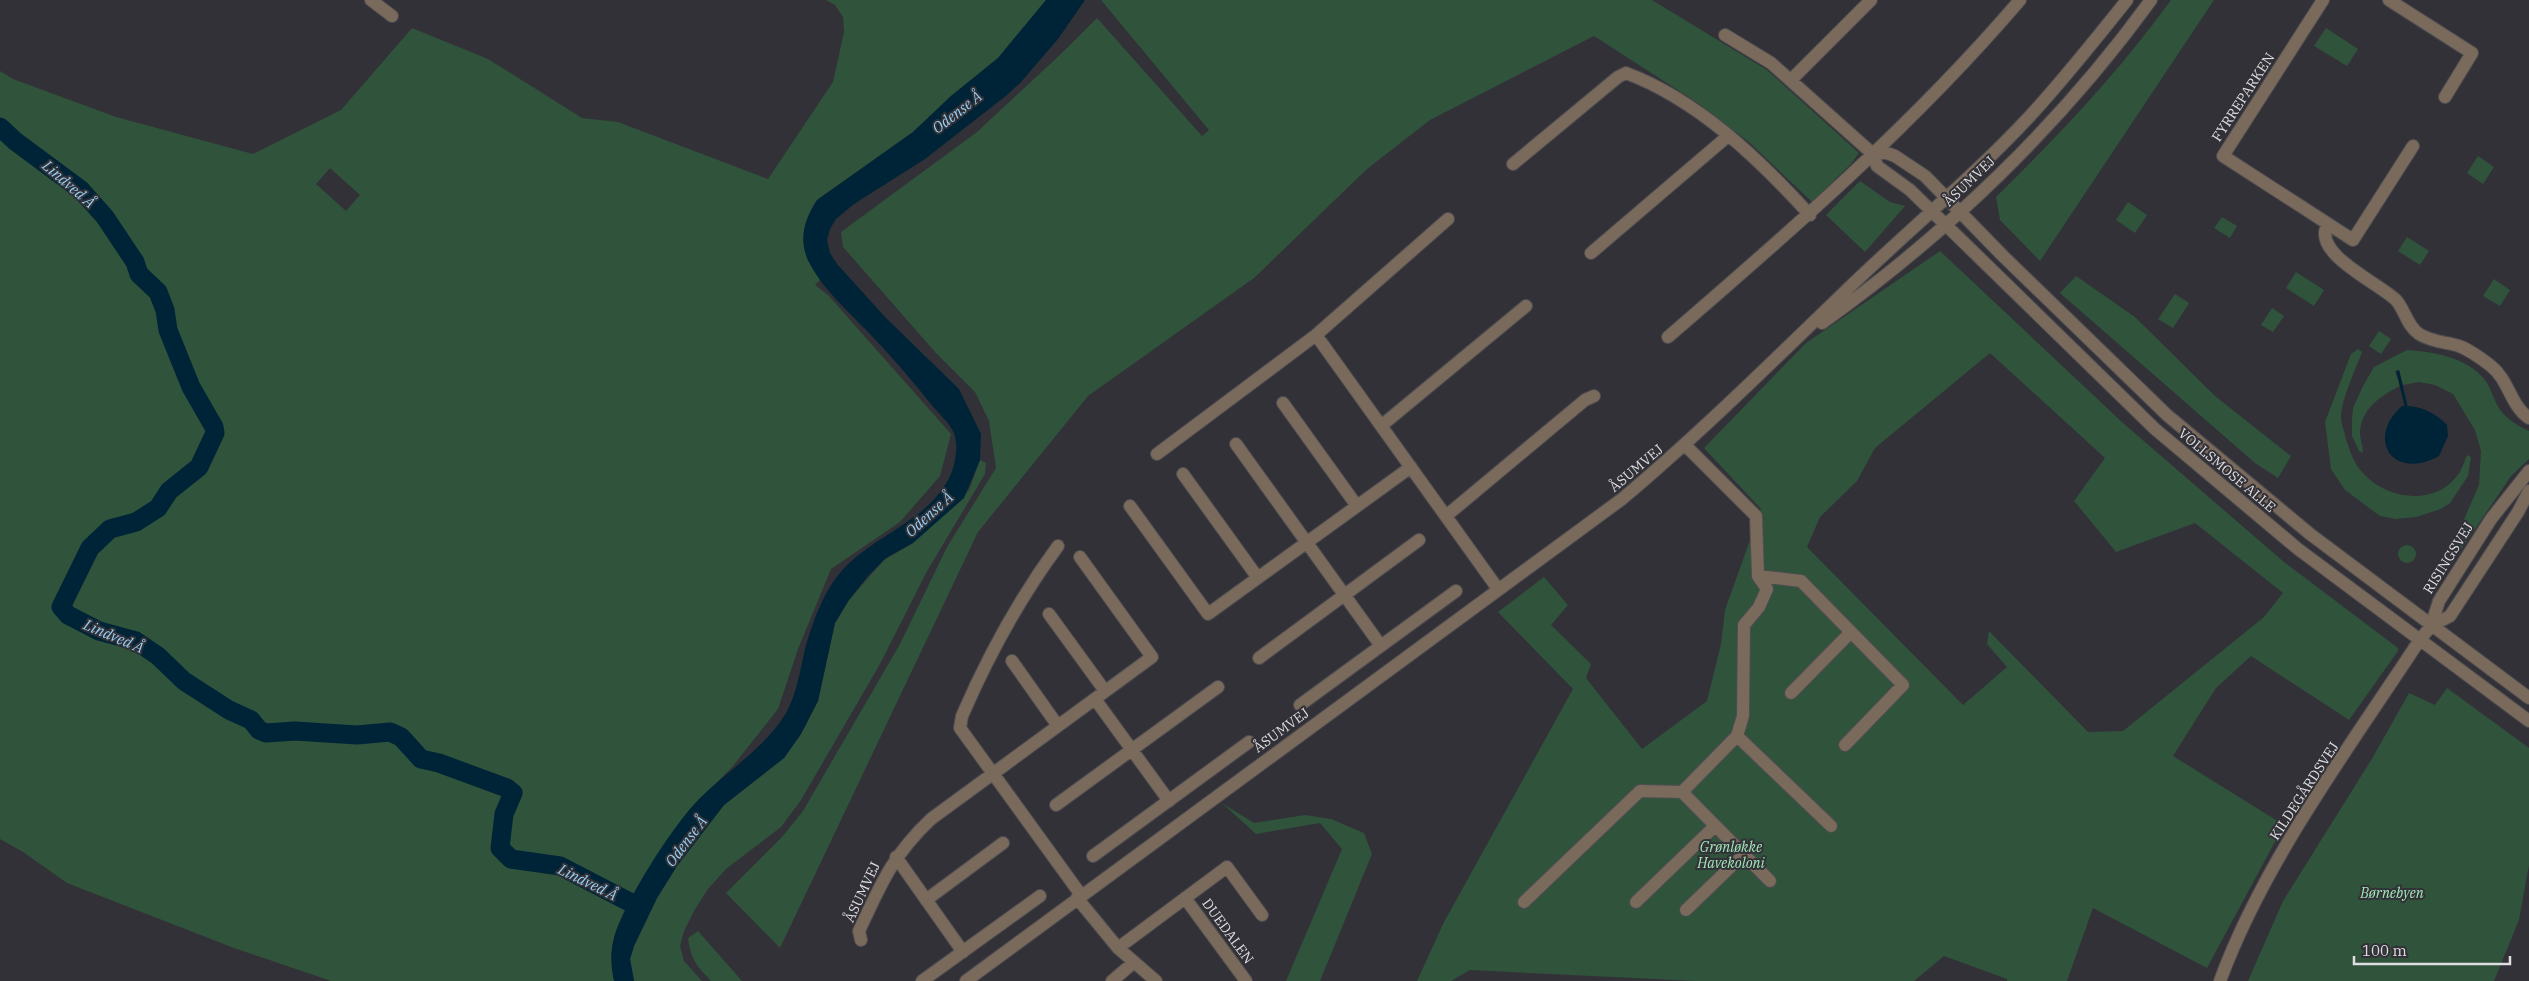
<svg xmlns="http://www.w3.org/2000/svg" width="2529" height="981" font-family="'IBM Plex Serif',serif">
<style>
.green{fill:#30533c;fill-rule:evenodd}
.water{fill:#002437}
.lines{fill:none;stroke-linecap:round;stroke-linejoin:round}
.stream{stroke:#002437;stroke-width:3}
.river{stroke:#002437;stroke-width:19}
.minor-casing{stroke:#4e4d52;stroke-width:14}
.minor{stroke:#7a6a5b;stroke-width:12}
.labels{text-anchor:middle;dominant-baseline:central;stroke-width:4;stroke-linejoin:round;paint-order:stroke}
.street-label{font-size:14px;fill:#dedee2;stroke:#323137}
.park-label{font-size:14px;font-style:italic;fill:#a1e9b8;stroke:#323137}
.water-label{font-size:15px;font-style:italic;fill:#96d1f6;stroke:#323137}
</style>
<rect width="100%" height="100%" fill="#323137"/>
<!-- green -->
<path class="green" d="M826,0h220l-48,58 -47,38 -38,36 -96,68 -10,59 14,20 -6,6 13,10 123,139 -11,42 -40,46 -69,47 -33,80 -20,60 -46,58 -46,47 -40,60 -17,29 -15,34 -3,18 3,26h-283l-97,-33 -167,-65 -44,-31 -23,-13v-768l13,8 103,38 137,37 88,-44 71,-82 76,31 94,59 36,4 150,57 65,-97 11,-50 -1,-15 -8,-12zM330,168l30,27 -14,16 -30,-27z
M1101,0h551l115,70 92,83 -8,11 -39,38 -62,-59 -52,-40 -104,-67 -164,84 -63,49 -113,109 -166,118 -110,136 -198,416 -54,-55 56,-56 21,-26 97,-167 47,-97 49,-79 -7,-47 -14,-29 -39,-39 -93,-106 -2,-15 136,-100 87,-81 33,-33 105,118 7,-6z
M2171,0h43l-174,261 -40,-41 -4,-23c63,-62 123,-125 175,-197z
M2326,28l32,21 -11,17 -33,-20z
M2478,156l16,11 -11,17 -16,-11z
M1860,181l30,21 15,4 -40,46 -39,-37z
M2128,202l19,13 -12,18 -19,-13z
M2222,217l15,9 -7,12 -16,-10z
M2407,237l22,14 -9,14 -22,-14z
M1940,251l183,172 161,139 114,86v3l-49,69 -98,-64 -35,32 -43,68 111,69 -77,143 -114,-60 -26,73h-60v-2l-63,-23 -30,25h-218l-226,-11 -19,11h-34l27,-59 129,-233 -75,-77 46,-35 24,28 -17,20 40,39 -5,14 56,71 65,-48 14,-57 4,-34 36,-101 -57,-61 102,-105zM1990,353l115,105 -31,43 42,51 79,-29 88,70 -19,24 -141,114 -35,1 -99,-101 -2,13 20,23 -44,38 -156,-158 13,-30 37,-36 18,-33z
M2296,272l28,18 -10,16 -28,-18z
M2076,276l59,41 80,79 76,60 -13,22 -23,-15 -195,-170z
M2494,279l16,11 -10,16 -17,-10z
M2175,294l14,9 -16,25 -15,-9z
M2272,308l12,8 -11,16 -12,-7z
M2379,331l12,8 -10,15 -12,-8z
M2358,349l4,3c-6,16 -21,49 -21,65 0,7 4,16 5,22 4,12 8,25 17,34 24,27 71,33 94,3 5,-6 7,-14 10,-21l4,2 -3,19 -18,27 -9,6 -25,8 -20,2 -16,-3 -35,-26 -14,-21 -6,-47 26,-68z
M2407,350c27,2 60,7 78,30 6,8 8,19 14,28 7,11 18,17 30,23v28l-18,17 -61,90 -3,-1 -1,-5 33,-75 2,-34 -6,-21 -22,-36 -18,-9 -16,-3 -16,3 -4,-15 -4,1 5,15c-20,10 -39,23 -40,47 0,7 3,13 3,20l-4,-2 -7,-15v-16l1,-12 10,-22 11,-19z
M980,460l6,3 -1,11 -59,99 -46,91 -79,136 -20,27 -55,42 -18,20 -14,22 -10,20 -4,15 4,15 18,20h-68l-4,-22 4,-13 23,-48 20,-32 47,-61 60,-47 17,-24 17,-33 17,-78 14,-23 35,-40 29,-17 56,-53z
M2398 554a9 9 0 1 1 18 0a9 9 0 1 1-18 0Z
M2447,688l82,60v117l-10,55 -25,61h-246l35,-80 90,-144 36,-64 26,12z
M1222,803l32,20 51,-8 26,4 33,14 8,21 -52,127h-34l56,-132 -22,-26 -64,11z
M698,931l44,50h-31c-15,-16 -20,-21 -23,-43z"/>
<!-- water -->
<path class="water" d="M1046,0h39l-27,39 -37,43 -14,13 -82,64 -71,45 -18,15 -6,10 -3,11 3,13 7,11 49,54 73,71 22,45 -1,26 -16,38 -51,45 -27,15 -18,18 -19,24 -14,23 -17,78 -17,33 -17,24 -60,47 -47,61 -20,32 -23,48 -4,13 4,22h-20c-3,-14 -4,-29 0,-43 10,-36 59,-113 86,-140 28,-28 65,-50 86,-85 11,-20 14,-42 19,-64 7,-25 17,-54 34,-75 30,-37 85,-50 109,-94 7,-12 11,-33 6,-47 -5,-11 -16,-20 -24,-30 -19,-24 -39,-47 -60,-69 -21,-22 -49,-46 -62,-74 -10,-21 -3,-42 9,-60l96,-68 38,-36 47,-38z
M2402,406c17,-1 33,6 45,19l1,11 -9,20c-48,26 -73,-19 -37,-50z"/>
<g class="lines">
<!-- stream -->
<path class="stream" d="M2398,372l8,34"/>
<!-- river -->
<path class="river" d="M0,127l15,14 66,49 24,27 30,45 4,12 19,18 7,18 3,20 23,57 23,40 1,6 -16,34 -30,24 -11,17 -22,14 -26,7 -20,19 -29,59 7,8 31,16 37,10 22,15 26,25 45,29 22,10 8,10 7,3 29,-2 62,4 33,-3 11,5 20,22 18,4 68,25 6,5 -9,21 -4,34 11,11 49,7 81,42"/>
<!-- minor casing -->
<g class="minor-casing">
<path id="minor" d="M371,0l21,16
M2323,0l-100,156 130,84 60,-94
M2389,0l83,53 -27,44
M1725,35l46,28 103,92 3,11 33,24 245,239 143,120 231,172
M1791,80l80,-80
M1874,155l10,-3 11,4 30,20 78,80 164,159 143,119 219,164
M1513,164l105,-87 8,-4c72,27 133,86 184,142
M2328,224c-18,29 51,59 68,76 9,10 11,26 23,34 13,8 26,8 40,12 11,4 23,13 32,20 18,14 19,39 38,52
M1591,253l137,-117
M1822,323c125,-89 239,-199 329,-323
M1316,335l182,254
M1668,337c123,-106 246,-213 352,-337
M1283,403l74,103
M1381,426l145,-120
M1236,444l145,202
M1685,445l71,71 2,60 9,13 -8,18 -15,18 -1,91 -6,20 -55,56 88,89
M1157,454l159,-119 132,-116
M1183,474l75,104
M1130,506l78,108 203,-147
M1446,516l139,-116 9,-4
M1058,546c-39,53 -70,110 -96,170l-2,12 121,167
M1758,576l43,5 102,104 -58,60
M1049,614l56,77
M2431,626l8,-25 52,-82 38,-48
M1259,658l160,-118
M1012,661l46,65
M1791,693l59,-60
M1095,699l74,102
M1300,705l156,-114
M1737,736l94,90
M1056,805l162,-118
M1093,856l156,-114
M896,857l67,95
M1077,898l41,50 38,33
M1185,898l61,83
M926,900l77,-57
M1524,902l116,-111 42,1
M1636,902l79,-76
M1686,910l57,-55
M861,940l-2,-9c22,-47 33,-75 72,-112l221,-162 -72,-100
M1118,948l109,-81 35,48
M922,981l118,-85
M966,981l656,-482c82,-69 158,-145 235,-219 58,-55 119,-106 173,-164 34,-37 66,-77 97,-116
M1112,981l21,-18
M2220,981c44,-120 129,-233 199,-340l12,-15 19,-10 68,-104 11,-21"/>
</g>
<!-- minor -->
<use href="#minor" class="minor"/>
</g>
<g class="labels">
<!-- street labels -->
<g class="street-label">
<text transform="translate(2243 97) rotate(-57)">FYRREPARKEN</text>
<text transform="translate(1969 181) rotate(-44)">ÅSUMVEJ</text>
<text transform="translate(1636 468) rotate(-40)">ÅSUMVEJ</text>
<text transform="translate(2227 470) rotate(40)">VOLLSMOSE ALLE</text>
<text transform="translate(2448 558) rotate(-58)">RISINGSVEJ</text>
<text transform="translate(1281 730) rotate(-36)">ÅSUMVEJ</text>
<text transform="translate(2304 791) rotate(-57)">KILDEGÅRDSVEJ</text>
<text transform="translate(862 892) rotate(-65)">ÅSUMVEJ</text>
<text transform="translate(1228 931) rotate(54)">DUEDALEN</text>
</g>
<!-- park labels -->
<g class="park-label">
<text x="1731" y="847">Grønløkke<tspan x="1731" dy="16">Havekoloni</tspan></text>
<text x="2392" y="893">Børnebyen</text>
</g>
<!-- water labels -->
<g class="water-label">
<text transform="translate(957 112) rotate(-38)">Odense Å</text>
<text transform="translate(69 184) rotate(41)">Lindved Å</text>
<text transform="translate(929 514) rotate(-42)">Odense Å</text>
<text transform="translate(114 636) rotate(23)">Lindved Å</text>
<text transform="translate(686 841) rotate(-53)">Odense Å</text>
<text transform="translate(588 882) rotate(26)">Lindved Å</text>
</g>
</g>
<!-- scale -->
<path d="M2354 956v8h156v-8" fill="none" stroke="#dedee2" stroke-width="2.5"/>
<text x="2362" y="956" font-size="15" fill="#dedee2" stroke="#323137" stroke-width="4" paint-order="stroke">100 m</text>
</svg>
